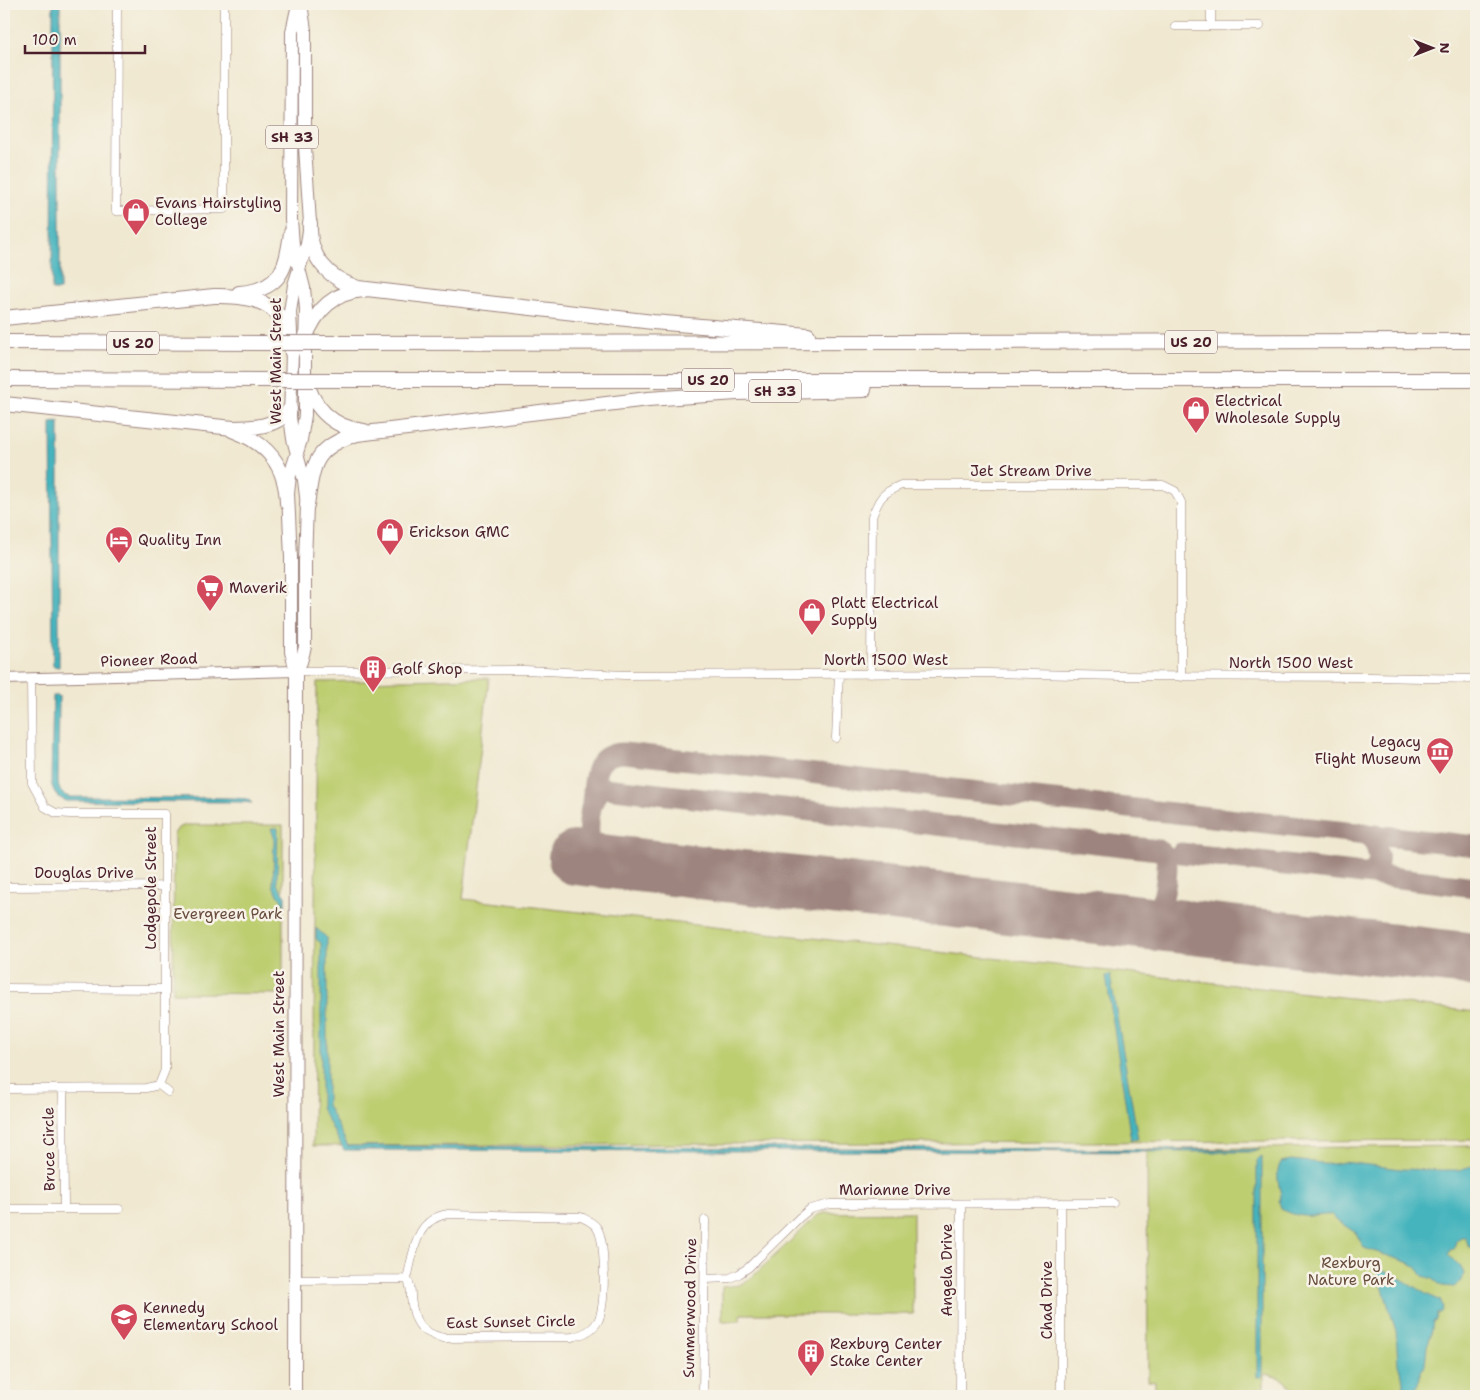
<svg xmlns="http://www.w3.org/2000/svg" width="1480" height="1400" font-family="'Shantell Sans',sans-serif">
<style>
.green{fill:#bdce71;stroke:#84764e}
.water{fill:#44b4bd;stroke:#476a74}
.lines{fill:none;stroke-linecap:round;stroke-linejoin:round}
.taxiway{stroke:#9d847e;stroke-width:21}
.runway{stroke:#9d847e;stroke-width:54}
.minor-casing{stroke:#9d847e;stroke-width:9}
.tertiary-casing{stroke:#9d847e;stroke-width:12}
.primary-casing{stroke:#9d847e;stroke-width:14}
.motorway-casing{stroke:#9d847e;stroke-width:16}
.minor{stroke:#fff;stroke-width:8}
.tertiary{stroke:#fff;stroke-width:10}
.primary{stroke:#fff;stroke-width:12}
.motorway{stroke:#fff;stroke-width:14}
.motorway-bridge-casing{stroke:#9d847e;stroke-width:16;stroke-linecap:butt}
.motorway-bridge{stroke:#fff;stroke-width:14}
.labels{text-anchor:middle;dominant-baseline:central;stroke-width:5;stroke-linejoin:round;paint-order:stroke}
.shield{fill:#f7f3e8;stroke:#7e5f64;stroke-width:1}
.shield-label{font-size:14px;font-weight:bold;fill:#4a1f2b}
.poi-label{font-size:15px;fill:#4a1f2b;stroke:#f7f3e8;text-anchor:start}
.street-label{font-size:15px;fill:#4a1f2b;stroke:#f7f3e8}
.park-label{font-size:15px;fill:#674b3c;stroke:#f7f3e8}
</style>
<rect width="100%" height="100%" fill="#f7f3e8"/>
<filter id="ink" filterUnits="userSpaceOnUse"><feTurbulence type="fractalNoise" baseFrequency=".02" numOctaves="2"/><feDisplacementMap in="SourceGraphic" scale="10" xChannelSelector="R" yChannelSelector="G"/><feConvolveMatrix kernelMatrix="1 2 1 2 8 2 1 2 1" color-interpolation-filters="sRGB"/></filter>
<filter id="wash" filterUnits="userSpaceOnUse"><feTurbulence type="fractalNoise" baseFrequency=".0096" numOctaves="4" result="noise"/><feDisplacementMap in="SourceGraphic" scale="20" xChannelSelector="R" yChannelSelector="G"/><feGaussianBlur stdDeviation="1.12" result="paint"/><feColorMatrix in="noise" values="0 0 0 0 0 0 0 0 0 0 0 0 0 0 0 0 0 1.4 0 .05"/><feComposite in="paint" operator="in"/></filter>
<g filter="url(#wash)">
<rect width="100%" height="100%" fill="#f0e8d0"/>
<!-- green -->
<path class="green" d="M489,678l-26,221 1013,113v128l-1163,6 4,-464z
M186,825h97v169l-110,-1 1,-159 4,-6z
M1476,1146v250h-178c-8,-14 -18,-20 -34,-22v22h-109v-14l-7,-1 -1,-232z
M913,1212v102h-172l-1,6 -2,1h-16v-34l17,-2 12,-7 67,-63 7,-2z"/>
<!-- water -->
<path class="water" d="M53,4h7v286h-8z
M59,422v245l-6,-1 -2,-243z
M53,696h6l-1,86c1,9 3,12 11,15l165,1 13,1 5,4 -9,-1 -177,-1c-10,-4 -13,-10 -15,-20z
M271,828h7l-1,56 8,11v11l-12,-20 1,-49z
M316,928l11,10v167l21,41 912,4 -7,2 -909,-2 -23,-42v-165l-5,-4z
M1110,975l28,164 -7,1 -25,-164z
M1262,1156v221h-5v-218z
M1291,1160l42,4 11,-2 58,7 35,1h21l18,-5v82h-7l-4,-10h-4l-5,4 -2,8 -4,1 -2,5 12,11 4,7 -2,8 -8,6 -12,-1 -9,-7 -10,-3 -6,-8 -7,-5 -46,-15 -8,-15 -20,-13 -4,-5c-7,-1 -12,1 -20,1 -11,1 -21,-2 -31,-7l-2,-8 2,-3c-1,-13 -7,-23 0,-36z
M1379,1270c23,5 40,23 62,31l2,6 -2,5 -4,2 -1,6 -3,1 -2,14 -4,11 -2,19 -5,6v8l-7,17h-10l1,-15 -6,-16 -2,-34 -15,-49 -3,-4z"/>
<g class="lines">
<!-- taxiway -->
<path class="taxiway" d="M592,802c3,-24 1,-49 32,-49l852,93
M1367,834c11,10 19,34 0,40
M1181,853l295,34
M607,862c-7,-5 -13,-10 -16,-18 -5,-12 -2,-53 14,-56l553,62c4,2 7,4 8,9 3,8 -2,42 -7,50 -6,8 -14,11 -24,13
M1163,898c1,16 10,25 25,30"/>
<!-- runway -->
<path class="runway" d="M575,858l901,102"/>
</g>
</g>
<g filter="url(#ink)">
<g class="lines">
<!-- minor casing -->
<g class="minor-casing">
<path id="minor" d="M117,4l-1,207 108,-2v-205
M1211,4v22h49
M1175,26h36
M296,671l229,-1 99,5 362,-2 134,3 250,1 106,2
M871,674l1,-157c7,-19 10,-24 29,-32h262l12,6 6,11v175
M31,678l1,105 13,24 11,6 14,1h95v256l-6,15
M836,738l3,-64
M4,887l160,-1
M4,988l161,1
M159,1085l9,7
M4,1089l142,-1 13,-3
M63,1089l1,119
M4,1209h115
M448,1214l133,3c6,3 12,5 16,11 9,14 9,78 1,93 -5,9 -16,14 -26,16l-129,1c-24,-6 -29,-16 -32,-40 0,-7 0,-13 -4,-19 7,-28 8,-60 41,-65z
M705,1279l25,-1 9,-4 10,-7 50,-49 11,-9 20,-5 283,-1
M295,1280l112,-1
M703,1396l2,-176
M960,1396l1,-192
M1061,1396v-193"/>
</g>
<!-- tertiary casing -->
<g class="tertiary-casing">
<path id="tertiary" d="M4,679l292,-8"/>
</g>
<!-- primary casing -->
<g class="primary-casing">
<path id="primary" d="M296,671l5,-9 4,-15v-85l2,-57 -3,-25 -11,-41 -3,-22 2,-64 -2,-41 4,-27 13,-41 3,-21 -5,-76v-117l-4,-26
M295,1396l1,-725 -5,-19v-95l-3,-63 2,-19 11,-35 4,-25v-66l1,-40 -2,-21 -11,-43 -2,-26 1,-187 6,-28"/>
</g>
<!-- motorway casing -->
<g class="motorway-casing">
<path id="motorway" d="M310,223c-2,33 17,55 48,65l295,34 155,13
M239,293c42,-3 47,-24 52,-60
M4,318l210,-22c43,-1 74,8 78,57
M305,339c10,-28 28,-47 59,-49
M4,342l259,1
M334,343l1142,-2
M305,375c6,31 27,53 59,56
M4,379l258,1
M333,380h1143
M4,404l229,24c19,0 45,-1 57,-19
M232,430c35,13 54,35 55,73
M307,505c6,-41 7,-58 50,-71l291,-35 89,-6 127,-3"/>
</g>
<!-- minor -->
<use href="#minor" class="minor"/>
<!-- tertiary -->
<use href="#tertiary" class="tertiary"/>
<!-- primary -->
<use href="#primary" class="primary"/>
<!-- motorway -->
<use href="#motorway" class="motorway"/>
<!-- motorway-bridge casing -->
<g class="motorway-bridge-casing">
<path id="motorway-bridge" d="M263,343h71
M262,380h71"/>
</g>
<!-- motorway-bridge -->
<use href="#motorway-bridge" class="motorway-bridge"/>
</g>
</g>
<!-- icons -->
<defs>
<g id="shop-pin" transform="scale(1.4375)"><path d="M0 17L-7.5 6A9.5 9.5 0 1 1 7.5 6Z" fill="#d1495b" stroke="#f7f3e8"/><path d="M-5-2.5h2.3a2.7 3.5 0 0 1 5.4 0H5L5.5 6h-11ZM-1.5-2.5h3a1.5 2.3 0 0 0-3 0Z" fill="#fff"/></g>
<g id="hotel-pin" transform="scale(1.4375)"><path d="M0 17L-7.5 6A9.5 9.5 0 1 1 7.5 6Z" fill="#d1495b" stroke="#f7f3e8"/><path d="M-6-4.5h1.5V1H6V5H4.5V3h-9V5H-6ZM-4 0a1.8 1.8 0 1 1 3.6 0ZM.5 0V-2.5h3Q6-2.5 6 0Z" fill="#fff"/></g>
<g id="supermarket-pin" transform="scale(1.4375)"><path d="M0 17L-7.5 6A9.5 9.5 0 1 1 7.5 6Z" fill="#d1495b" stroke="#f7f3e8"/><path d="M-6-5.5h2.5l.6 2H6L4.5 2H-2.5L-4.4-4H-6ZM-1.5 3.2a1.3 1.3 0 1 0 .1 0ZM3 3.2a1.3 1.3 0 1 0 .1 0Z" fill="#fff"/></g>
<g id="building-pin" transform="scale(1.4375)"><path d="M0 17L-7.5 6A9.5 9.5 0 1 1 7.5 6Z" fill="#d1495b" stroke="#f7f3e8"/><path d="M-4-6H4V6H1V3H-1V6H-4ZM-2.5-4.3h1.7v1.8h-1.7ZM.8-4.3h1.7v1.8H.8ZM-2.5-1h1.7V.8h-1.7ZM.8-1h1.7V.8H.8Z" fill="#fff"/></g>
<g id="museum-pin" transform="scale(1.4375)"><path d="M0 17L-7.5 6A9.5 9.5 0 1 1 7.5 6Z" fill="#d1495b" stroke="#f7f3e8"/><path d="M0-6L6-3V-2H-6V-3ZM-5-1h2V3h-2ZM-1-1h2V3h-2ZM3-1h2V3H3ZM-6 4H6V6H-6Z" fill="#fff"/></g>
<g id="school-pin" transform="scale(1.4375)"><path d="M0 17L-7.5 6A9.5 9.5 0 1 1 7.5 6Z" fill="#d1495b" stroke="#f7f3e8"/><path d="M0-5L7-2L0 1L-7-2ZM-4 1L0 2.5L4 1V4Q0 6-4 4Z" fill="#fff"/></g>
</defs>
<g fill-rule="evenodd">
<use href="#shop-pin" x="136" y="212"/>
<use href="#shop-pin" x="1196" y="410"/>
<use href="#shop-pin" x="390" y="532"/>
<use href="#hotel-pin" x="119" y="540"/>
<use href="#supermarket-pin" x="210" y="588"/>
<use href="#shop-pin" x="812" y="612"/>
<use href="#building-pin" x="373" y="669"/>
<use href="#museum-pin" x="1440" y="751"/>
<use href="#school-pin" x="124" y="1317"/>
<use href="#building-pin" x="811" y="1353"/>
</g>
<g class="labels">
<!-- shield labels -->
<g class="shield">
<rect x="266" y="125.5" width="52" height="23" rx="4"/>
<rect x="1165" y="330.5" width="52" height="23" rx="4"/>
<rect x="107" y="331.5" width="52" height="23" rx="4"/>
<rect x="682" y="368.5" width="52" height="23" rx="4"/>
<rect x="749" y="379.5" width="52" height="23" rx="4"/>
</g>
<g class="shield-label">
<text x="292" y="137">SH 33</text>
<text x="1191" y="342">US 20</text>
<text x="133" y="343">US 20</text>
<text x="708" y="380">US 20</text>
<text x="775" y="391">SH 33</text>
</g>
<!-- poi labels -->
<g class="poi-label">
<text x="155" y="203">Evans Hairstyling<tspan x="155" dy="17">College</tspan></text>
<text x="1215" y="401">Electrical<tspan x="1215" dy="17">Wholesale Supply</tspan></text>
<text x="409" y="532">Erickson GMC</text>
<text x="138" y="540">Quality Inn</text>
<text x="229" y="588">Maverik</text>
<text x="831" y="603">Platt Electrical<tspan x="831" dy="17">Supply</tspan></text>
<text x="392" y="669">Golf Shop</text>
<text x="1421" y="742" text-anchor="end">Legacy<tspan x="1421" dy="17">Flight Museum</tspan></text>
<text x="143" y="1308">Kennedy<tspan x="143" dy="17">Elementary School</tspan></text>
<text x="830" y="1344">Rexburg Center<tspan x="830" dy="17">Stake Center</tspan></text>
</g>
<!-- street labels -->
<g class="street-label">
<text transform="translate(276 361) rotate(-90)">West Main Street</text>
<text x="1031" y="471">Jet Stream Drive</text>
<text transform="translate(149 660) rotate(-2)">Pioneer Road</text>
<text x="886" y="660">North 1500 West</text>
<text x="1291" y="663">North 1500 West</text>
<text x="84" y="873">Douglas Drive</text>
<text transform="translate(151 888) rotate(-90)">Lodgepole Street</text>
<text transform="translate(279 1034) rotate(-90)">West Main Street</text>
<text transform="translate(49 1149) rotate(-91)">Bruce Circle</text>
<text x="895" y="1190">Marianne Drive</text>
<text transform="translate(947 1270) rotate(-90)">Angela Drive</text>
<text transform="translate(1047 1300) rotate(-90)">Chad Drive</text>
<text transform="translate(690 1308) rotate(-89)">Summerwood Drive</text>
<text transform="translate(511 1322) rotate(-1)">East Sunset Circle</text>
</g>
<!-- park labels -->
<g class="park-label">
<text x="228" y="914">Evergreen Park</text>
<text x="1351" y="1263">Rexburg<tspan x="1351" dy="17">Nature Park</tspan></text>
</g>
</g>
<!-- margin -->
<rect width="1480" height="1400" fill="none" stroke="#f7f3e8" stroke-width="20"/>
<!-- north arrow -->
<g transform="translate(1432 48) rotate(90)" stroke="#f7f3e8" stroke-width="4" paint-order="stroke">
<path d="M0-4L9 19L0 12L-9 19Z" fill="#4a1f2b"/>
<text y="-8" font-size="14" font-weight="bold" text-anchor="middle" fill="#4a1f2b">N</text>
</g>
<!-- scale -->
<path d="M25 45v8h120v-8" fill="none" stroke="#4a1f2b" stroke-width="2.5"/>
<text x="32" y="45" font-size="15" fill="#4a1f2b" stroke="#f7f3e8" stroke-width="4" paint-order="stroke">100 m</text>
</svg>
